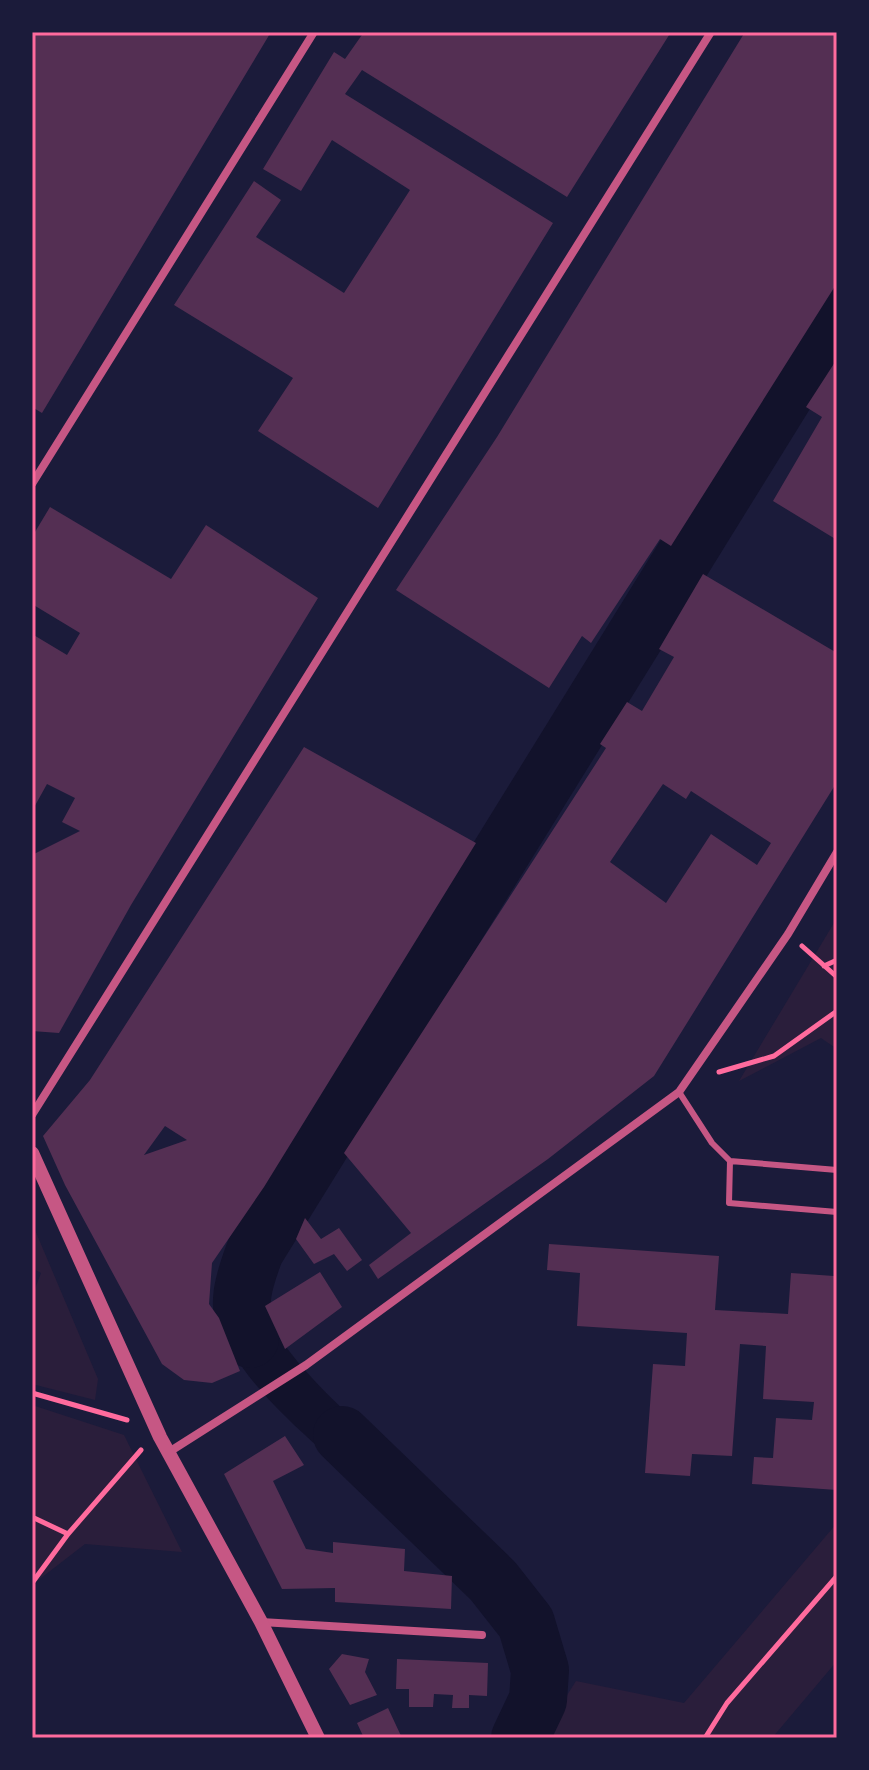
<svg xmlns="http://www.w3.org/2000/svg" width="869" height="1770" font-family="Lato,sans-serif">
<style>
.green{fill:#2a1e3b}
.water{fill:#12122b}
.lines{fill:none;stroke-linecap:round;stroke-linejoin:round}
.river{stroke:#12122b;stroke-width:58}
.building{fill:#542f53;fill-rule:evenodd}
.path{stroke:#ff6b9d;stroke-width:5}
.service{stroke:#c65784;stroke-width:6}
.minor{stroke:#c65784;stroke-width:8}
.tertiary{stroke:#c65784;stroke-width:14}
.neatline{fill:none;stroke:#ff6b9d;stroke-width:3}
</style>
<rect width="100%" height="100%" fill="#1b1b3a"/>
<!-- green -->
<path class="green" d="M837,918v131l-16,-11 -82,43z
M32,1223l66,156 -3,21 -63,-16v-87l9,-24 -9,-5z
M32,1405l92,30 58,117 -97,-8 -53,41z
M837,1523v138l-65,77h-232l36,-57 108,22z"/>
<!-- water -->
<path class="water" d="M231,1247l42,30c-4,8 -9,16 -8,24 1,48 112,138 148,173l-30,30c-48,-45 -152,-121 -164,-186 -5,-25 2,-49 12,-71z"/>
<g class="lines">
<!-- river -->
<path class="river" d="M250,1339c-15,-32 -7,-56 5,-88l582,-941
M342,1435l151,146 33,42 14,47 -2,30 -18,38"/>
</g>
<!-- building -->
<path class="building" d="M32,32h239l-229,381 -10,-6z
M364,32h307l-104,165 -205,-127 -17,24 208,129 -175,285 -120,-77 35,-53 -119,-73 80,-124 27,19 -25,37 88,56 66,-103 -78,-50 -31,51 -38,-22 71,-117 11,7z
M745,32h92v251l-166,263 -11,-7 -69,104 -9,-7 -33,52 -153,-98 101,-153z
M837,359v181l-64,-39 49,-84 -16,-10z
M50,507l121,72 35,-54 112,73 -187,307 -72,128 -27,-2v-176l48,-24 -18,-9 13,-24 -28,-14 -15,27v-177l35,21 13,-22 -48,-29v-67z
M703,574l134,79v129l-183,294 -106,83 -170,120 -9,-14 42,-32 -67,-80 262,-405 -6,-4 27,-42 15,9 32,-54 -15,-8zM663,784l23,15 5,-8 80,52 -14,22 -46,-31 -45,69 -56,-41z
M304,747l172,96 -212,344 -52,76 -3,41 10,14 21,53 -28,12 -28,-3 -22,-16 -97,-179 -22,-49 47,-56zM165,1126l22,14 -43,15z
M305,1218l16,21 18,-11 23,32 -15,11 -13,-17 -20,10 -18,-25z
M549,1244l170,12 -4,54 73,4 3,-41 43,3 3,-12v226l-85,-6 2,-27 19,1 3,-40 36,2 2,-18 -51,-3 3,-53 -26,-2 -8,112 -40,-2 -2,22 -45,-3 8,-109 32,2 2,-33 -110,-7 3,-53 -33,-3z
M320,1272l22,35 -57,42 -20,-43z
M285,1436l19,29 -31,16 33,68 27,4v-11l72,7 -1,22 48,5 -1,33 -116,-7v-14l-53,1 -58,-115z
M342,1654l27,5 -4,13 12,23 -27,10 -21,-36z
M397,1659l91,4 -1,33 -18,-1v13h-17l1,-13 -19,-1 -1,13h-24v-18h-13z
M388,1708l14,30h-38l-7,-15z"/>
<g class="lines">
<!-- path -->
<path class="path" d="M802,946l35,31
M824,966l13,-6
M719,1072l55,-16 63,-45
M32,1393l95,27
M32,1517l36,17 73,-84
M32,1583l36,-49
M705,1738l22,-35 110,-127"/>
<!-- service -->
<path class="service" d="M679,1092l33,51 18,18 107,9
M730,1161l-1,42 108,9"/>
<!-- minor -->
<path class="minor" d="M32,484l282,-452
M32,1115l679,-1083
M169,1452l137,-87 373,-273 109,-158 49,-82
M261,1622l221,13"/>
<!-- tertiary -->
<path class="tertiary" d="M32,1153l128,284 101,185 57,116"/>
</g>
<!-- border -->
<rect width="869" height="1770" fill="none" stroke="#1b1b3a" stroke-width="68"/>
<rect x="34" y="34" width="801" height="1702" class="neatline"/>
</svg>
